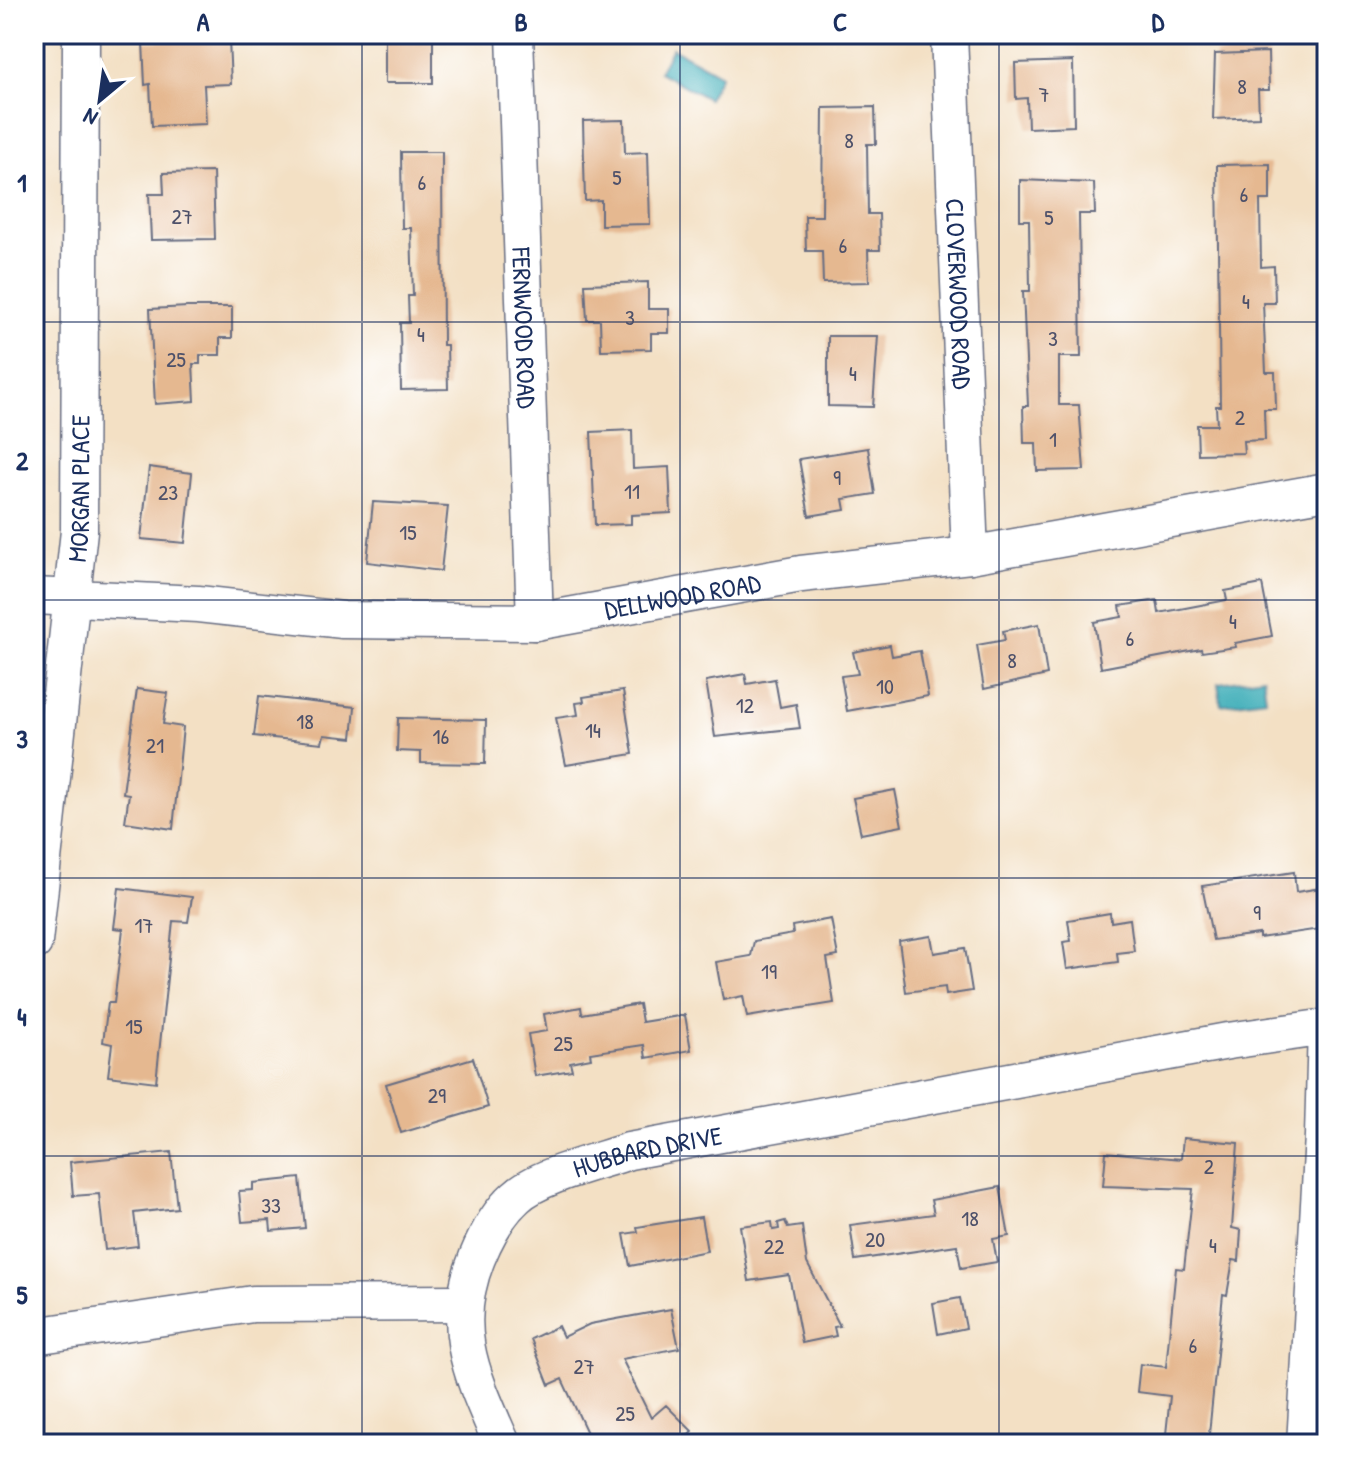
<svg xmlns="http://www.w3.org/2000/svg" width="1361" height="1478" font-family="'Patrick Hand',sans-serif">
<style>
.water{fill:#3cadb8;stroke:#2c6e8b;stroke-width:2}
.building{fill:#e5b890}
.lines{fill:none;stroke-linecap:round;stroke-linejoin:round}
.street-casing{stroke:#676d82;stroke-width:39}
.street{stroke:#fff;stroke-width:36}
.grid{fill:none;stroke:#1b2f5e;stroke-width:2;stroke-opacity:0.55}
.labels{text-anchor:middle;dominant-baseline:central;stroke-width:8;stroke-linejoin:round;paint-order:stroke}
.number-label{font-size:22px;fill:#4e516a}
.street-label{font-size:26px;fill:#1b2f5e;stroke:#fff}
.neatline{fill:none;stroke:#1b2f5e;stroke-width:3}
.grid-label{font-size:26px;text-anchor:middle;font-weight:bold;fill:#1b2f5e}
</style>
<rect width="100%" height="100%" fill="#fff"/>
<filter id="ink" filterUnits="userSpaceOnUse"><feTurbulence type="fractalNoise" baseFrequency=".0125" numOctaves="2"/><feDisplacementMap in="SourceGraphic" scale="16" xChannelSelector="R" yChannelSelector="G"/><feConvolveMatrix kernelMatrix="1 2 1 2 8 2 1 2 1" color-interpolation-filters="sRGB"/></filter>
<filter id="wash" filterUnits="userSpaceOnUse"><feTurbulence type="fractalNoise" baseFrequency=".006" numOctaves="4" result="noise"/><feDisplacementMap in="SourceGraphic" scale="32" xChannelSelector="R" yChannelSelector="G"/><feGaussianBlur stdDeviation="1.8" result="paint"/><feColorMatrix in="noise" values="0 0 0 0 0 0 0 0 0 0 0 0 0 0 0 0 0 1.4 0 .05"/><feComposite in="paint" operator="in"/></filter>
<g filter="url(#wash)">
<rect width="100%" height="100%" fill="#f3e0c4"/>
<!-- water -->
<path class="water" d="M672,48l49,27 -13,24 -49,-27z
M1263,677l3,22 -45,6 -3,-22z"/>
<g id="blocks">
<!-- building -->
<path class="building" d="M390,34h43v49h-48v-45z
M229,39l2,45 -27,1 2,39 -54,2 -2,-42 -5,1 -2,-43z
M1268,52l1,38h-11l1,27 -46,2 2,-65z
M1073,61l1,65 -46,2 -1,-30 -11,1 -1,-36z
M875,107l1,37h-9l1,70h11l1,36h-12l1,32 -46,1 -1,-32h-16l-1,-35h17l1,-108z
M624,120l1,33 23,-1 2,72 -49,1v-25l-16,1 -2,-80z
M401,152h41l1,193h4l1,44 -47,1 -1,-67h9l-1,-27h5l-2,-68h-9z
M1270,164v36h-10l1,67 13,-1 1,37h-12l3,69h9l1,37h-12l1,31 -22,1 1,12 -46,1 -1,-29h20l-1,-19h4l-3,-241z
M213,172l2,67 -64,1 -2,-46h15l-1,-21z
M1020,180l74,3 1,31h-16l2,143h-22v48h20l5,65 -47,1 -1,-28h-12l-1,-37h5l-5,-115h7l-1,-71h-9z
M648,282v27h21v24h-18v16l-50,1 -1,-30h-13l-2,-36z
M188,307h44v31h-12v17h-20v9h-7l2,37 -40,3 -5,-95z
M828,336h50l-5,71 -45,-1z
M632,430l1,39 36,-2 2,46 -40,2v9l-36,1 -4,-93z
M868,448l7,46 -32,5 2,11 -36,6 -10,-57z
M149,467l43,6 -7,70 -44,-4z
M373,502l75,4 -7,65 -74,-9z
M1262,584l10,52 -37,7 1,4 -34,5 -1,-3 -100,19 -7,-46 28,-5 -2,-11 37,-6 2,13 68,-13 -2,-9z
M1039,624l8,51 -63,14 -7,-44 28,-5 -2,-9z
M890,645l2,11 28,-5 8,45 -81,15 -6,-35 17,-2 -5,-22z
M745,674l2,10 28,-5 5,28 16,-3 4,24 -85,9 -9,-56z
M137,689l31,4 -5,31 20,3 -10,102 -48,-7 4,-28 -6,-1z
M623,691l10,63 -67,11 -10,-47 22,-3 -2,-12 8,-1 -1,-5z
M259,696l96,11 -3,31 -28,-3 -2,8 -68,-7z
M398,718l88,2 -1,44 -64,-1v-11l-24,-1z
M895,790l7,36 -41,8 -8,-36z
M1294,872l2,20 31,-5v41l-68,10v-4l-46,6 -11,-54z
M119,888l73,9 -4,25 -15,-1 -17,161 -48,-6 4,-32 -9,-2 5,-39h6l9,-74 -9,-1z
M1110,913l1,9 19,-3 4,32 -17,2 1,9 -51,7 -4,-27 8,-1 -3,-21z
M831,919l7,37 -11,2 7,45 -87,14 -4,-21 -20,4 -7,-38 35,-6 3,-15 39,-7 -1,-8z
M931,936l3,17 31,-5 7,43 -26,4 -1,-8 -39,5 -7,-51z
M639,1004l3,18 43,-7 6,35 -45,8 -2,-13 -54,8 1,5 -21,4 2,8 -37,6 -7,-42 19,-3 -3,-17 37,-7 1,7z
M473,1058l15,49 -87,26 -15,-49z
M1183,1138l55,5 -6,85 9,2 -2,31 -6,-1 -6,35 -4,-1 -15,150h-43l5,-48 -33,-4 3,-28 26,3 10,-99 8,1 9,-80 -90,-3 3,-34 75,7z
M171,1152l6,56 -43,5 4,33 -33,4 -6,-56 -26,2 -3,-34z
M300,1178l5,50 -34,3 -1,-11 -28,2 -3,-31 14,-1v-7z
M1000,1187l9,49 -16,3 4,23 -36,6 -4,-23 -102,15 -5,-35 84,-11 -3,-14z
M701,1217l6,34 -77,15 -6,-32 14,-2 -1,-5z
M785,1221l3,7 14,-2 5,37 33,63 -6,1 2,9 -34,7 -13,-68 -40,6 -9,-55 32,-4 1,8 6,-1 -1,-6z
M960,1298l6,30 -28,6 -5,-31z
M671,1309l8,39 -57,11 29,59 15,-13 26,26 -14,13h-81l-10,-11 -25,-54 -13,6 -18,-46 27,-13 5,11 27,-13z"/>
</g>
</g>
<g filter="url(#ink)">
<use href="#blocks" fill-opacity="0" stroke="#676d82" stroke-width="2"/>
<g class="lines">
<!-- street casing -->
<g class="street-casing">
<g id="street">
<path id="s1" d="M515,34l20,588"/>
<path id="s2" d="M949,34l21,521"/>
<path id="s3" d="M34,596l164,8 145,16 192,2 266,-48 169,-19 357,-64"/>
<path id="s4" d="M34,942l45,-411 2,-497"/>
<path d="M34,1336l219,-32 210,-1"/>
<path id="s5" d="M502,1444c-29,-67 -54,-114 -25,-186 9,-22 21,-45 39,-61 23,-22 82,-35 113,-46l599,-110 99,-14"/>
<path d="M1305,1444l18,-308 3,-109"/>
</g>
</g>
<!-- street -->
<use href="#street" class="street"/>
</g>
</g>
<!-- grid -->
<path class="grid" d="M362,34v1410M680,34v1410M999,34v1410M34,322h1293M34,600h1293M34,878h1293M34,1156h1293"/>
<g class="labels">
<!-- number labels -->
<g class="number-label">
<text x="1242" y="86">8</text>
<text x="1044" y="94">7</text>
<text x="849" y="140">8</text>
<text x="617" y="177">5</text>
<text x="422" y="182">6</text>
<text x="1244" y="194">6</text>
<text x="182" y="216">27</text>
<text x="1049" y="217">5</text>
<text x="843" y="245">6</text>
<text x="1246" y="301">4</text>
<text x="630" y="317">3</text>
<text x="421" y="334">4</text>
<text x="1053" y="338">3</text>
<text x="176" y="359">25</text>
<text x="853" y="373">4</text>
<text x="1240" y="417">2</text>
<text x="1053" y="439">1</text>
<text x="837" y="477">9</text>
<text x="632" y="491">11</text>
<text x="168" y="492">23</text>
<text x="408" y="532">15</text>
<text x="1233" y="621">4</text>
<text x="1130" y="638">6</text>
<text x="1012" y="660">8</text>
<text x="885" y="686">10</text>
<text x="745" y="705">12</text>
<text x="305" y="721">18</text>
<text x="593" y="730">14</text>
<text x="441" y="736">16</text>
<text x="155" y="745">21</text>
<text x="1257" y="912">9</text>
<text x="144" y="925">17</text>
<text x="769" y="971">19</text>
<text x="134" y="1026">15</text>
<text x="563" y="1043">25</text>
<text x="437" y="1095">29</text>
<text x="1209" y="1166">2</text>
<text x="271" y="1205">33</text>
<text x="970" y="1218">18</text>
<text x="875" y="1239">20</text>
<text x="1213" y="1245">4</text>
<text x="774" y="1246">22</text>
<text x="1193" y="1345">6</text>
<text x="584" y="1366">27</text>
<text x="625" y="1413">25</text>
</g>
<!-- street labels -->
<g class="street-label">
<text stroke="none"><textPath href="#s2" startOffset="260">CLOVERWOOD ROAD</textPath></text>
<text stroke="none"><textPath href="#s1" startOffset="294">FERNWOOD ROAD</textPath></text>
<text stroke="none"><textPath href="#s4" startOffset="456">MORGAN PLACE</textPath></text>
<text stroke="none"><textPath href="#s3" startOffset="652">DELLWOOD ROAD</textPath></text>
<text stroke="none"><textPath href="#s5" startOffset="408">HUBBARD DRIVE</textPath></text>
</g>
</g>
<!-- margin -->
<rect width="1361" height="1478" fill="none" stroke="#fff" stroke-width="88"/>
<!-- north arrow -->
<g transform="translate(100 100) rotate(209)" stroke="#ffffff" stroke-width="6" paint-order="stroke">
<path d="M0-6L14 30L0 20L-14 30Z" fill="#1b2f5e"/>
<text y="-12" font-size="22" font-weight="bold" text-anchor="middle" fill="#1b2f5e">N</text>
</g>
<rect x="44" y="44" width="1273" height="1390" class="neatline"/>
<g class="grid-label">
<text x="203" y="31">A</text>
<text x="521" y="31">B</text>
<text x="840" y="31">C</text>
<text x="1158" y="31">D</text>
<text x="22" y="192">1</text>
<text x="22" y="470">2</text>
<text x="22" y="748">3</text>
<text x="22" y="1026">4</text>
<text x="22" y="1304">5</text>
</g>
</svg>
